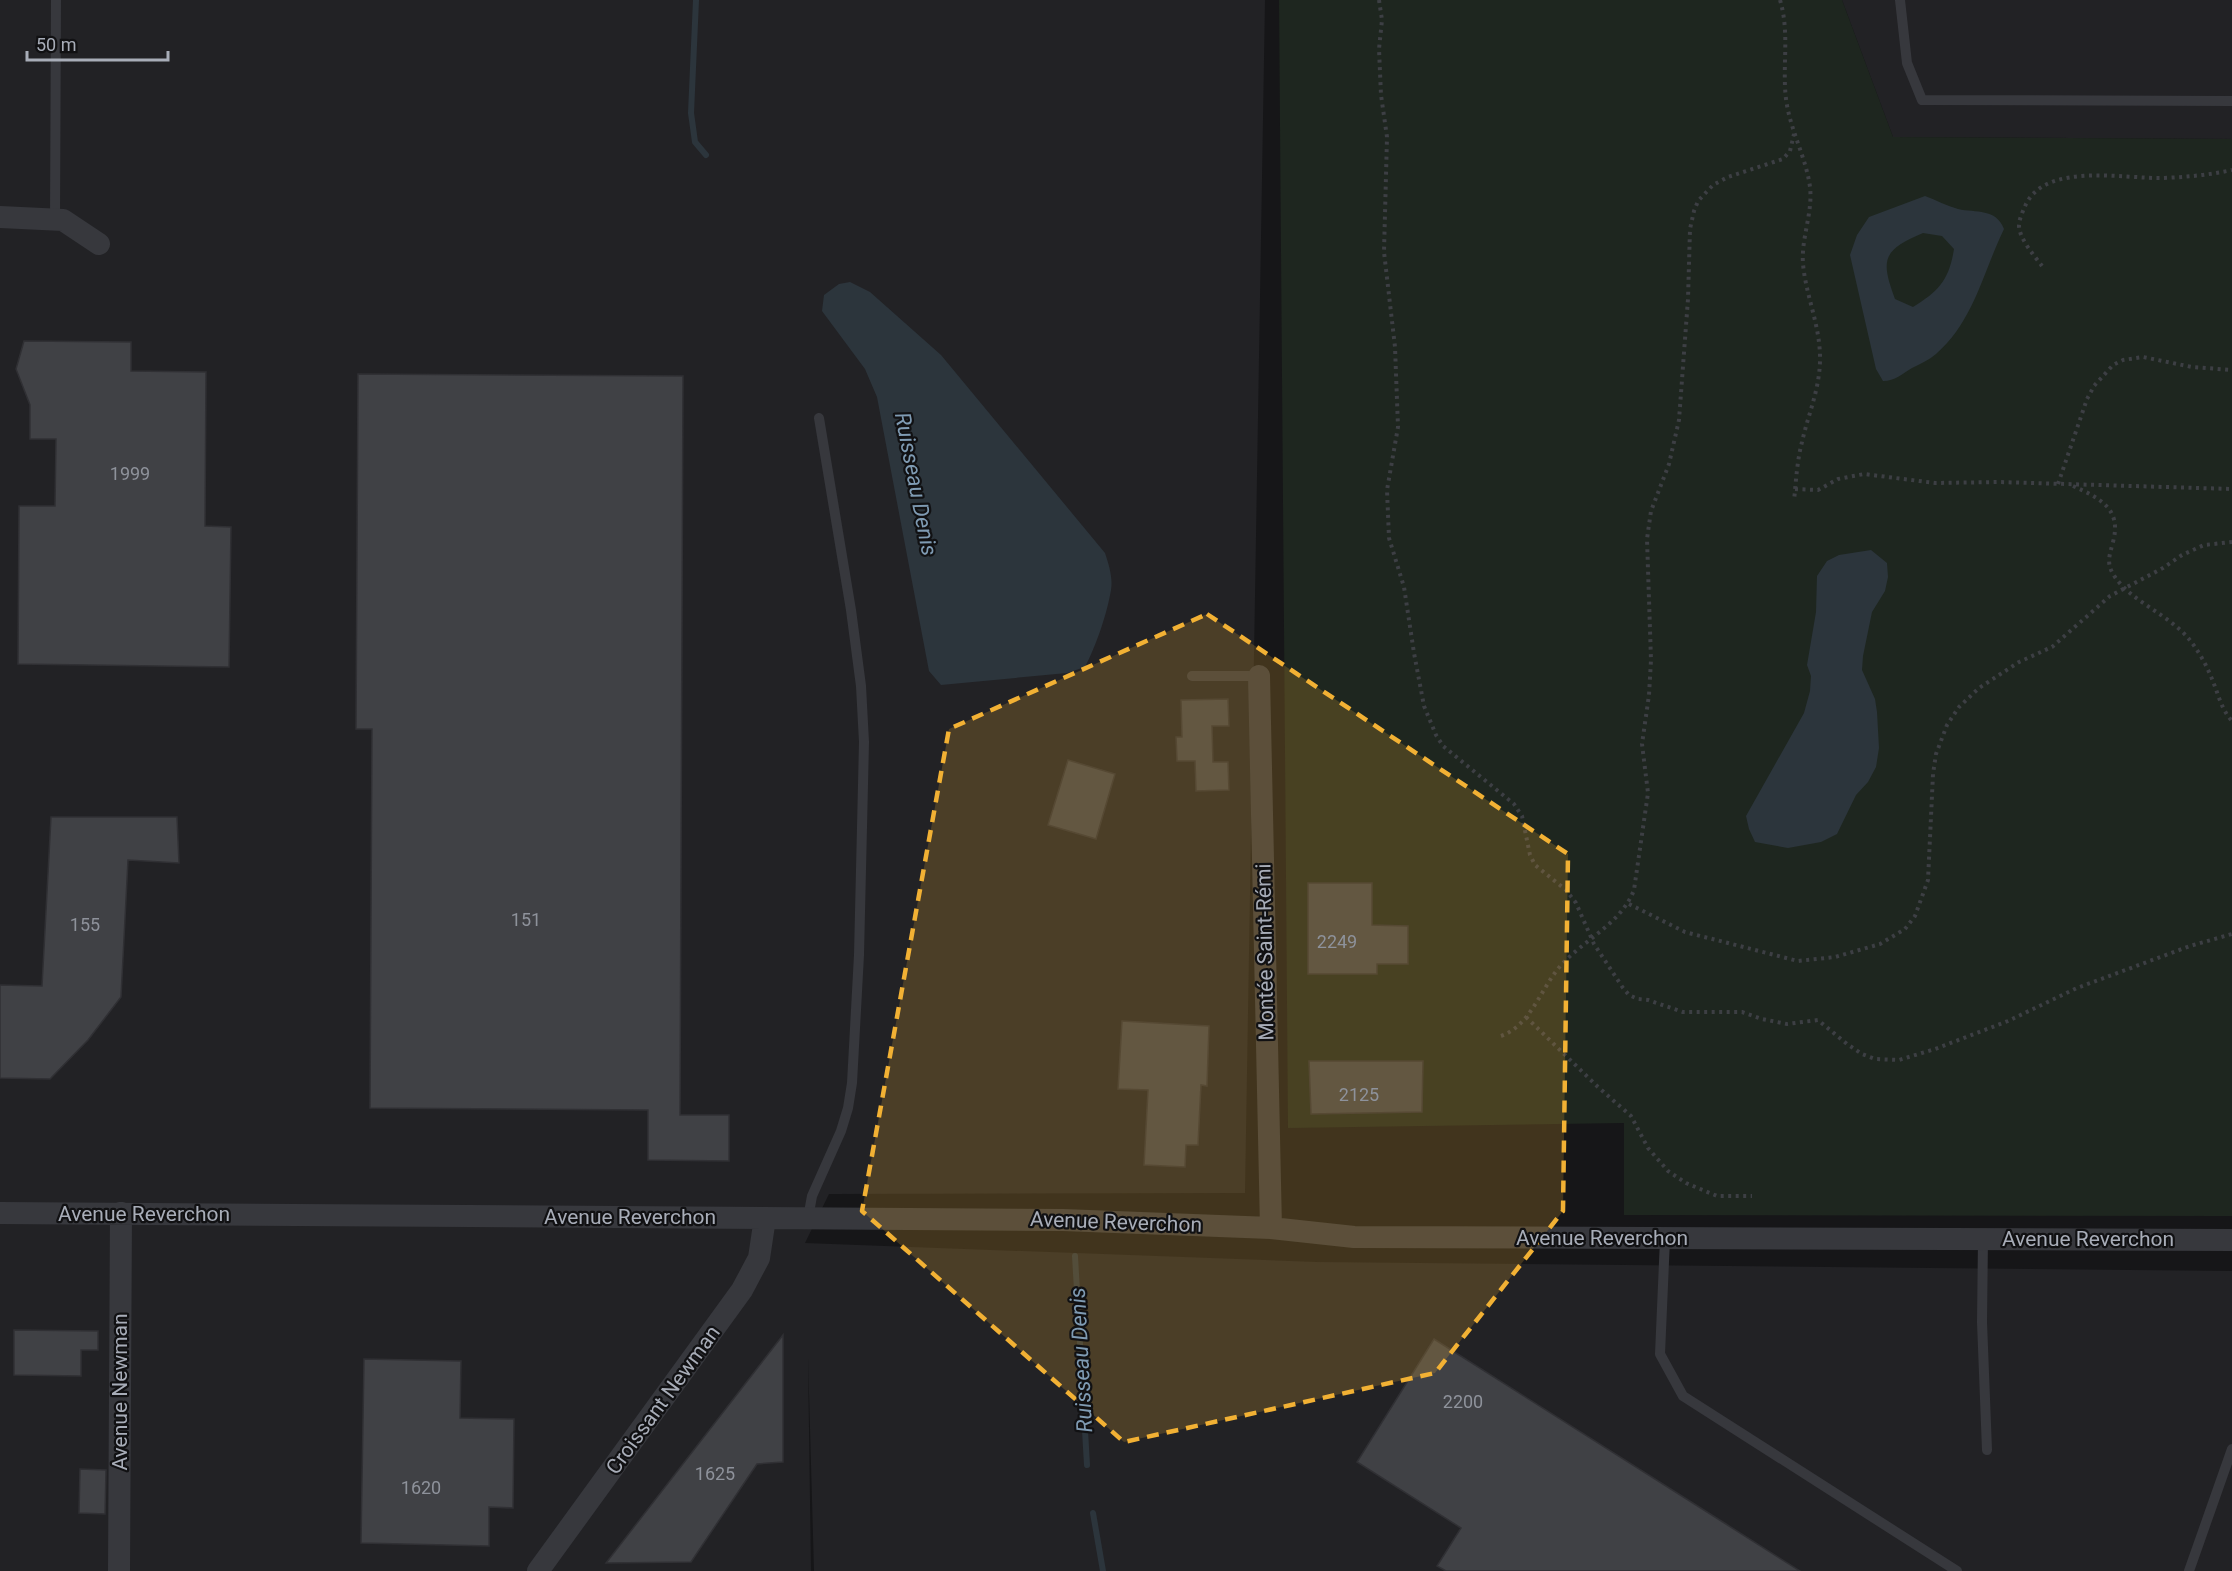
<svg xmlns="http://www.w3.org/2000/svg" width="2232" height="1571" font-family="Roboto,sans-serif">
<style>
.built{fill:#222225}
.green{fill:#1e261f}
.water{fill:#2c353c;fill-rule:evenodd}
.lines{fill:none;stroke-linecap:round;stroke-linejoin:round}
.stream{stroke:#2c353c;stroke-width:6}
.building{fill:#404145;stroke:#303034;stroke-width:1.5}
.path{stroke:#3d3f44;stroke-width:4;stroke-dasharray:3 4.5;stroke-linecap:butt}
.service{stroke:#37383d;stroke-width:10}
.minor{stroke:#37383d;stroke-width:22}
.marked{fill:#f2b134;fill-opacity:0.2;stroke:#f2b134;stroke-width:4.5;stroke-dasharray:12 8;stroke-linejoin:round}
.labels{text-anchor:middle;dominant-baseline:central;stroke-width:4.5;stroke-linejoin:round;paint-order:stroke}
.number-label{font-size:18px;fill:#8e929b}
.street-label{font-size:21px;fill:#a8adb8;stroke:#111113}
.water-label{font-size:22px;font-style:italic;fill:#7f9bb3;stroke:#111113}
</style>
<rect width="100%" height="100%" fill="#161618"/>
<!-- built -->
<path class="built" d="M0,0h1265l-20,1193 -416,1 -24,49 512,19 915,9v300h-1418l-6,-214 3,214h-811z
M1842,0h390v139l-339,-2z"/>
<!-- green -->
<path class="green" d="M1279,0h563l51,137 339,2v1077l-608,-1v-92l-336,5z"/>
<!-- water -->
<path class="water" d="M1925,196c11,4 22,10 33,13 18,4 38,-1 46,20 -21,43 -30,92 -68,125 -7,6 -16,10 -24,14 -10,6 -17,13 -29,13l-7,-12 -26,-114 7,-20 12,-18zM1923,233l19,3 12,13c-5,31 -15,42 -41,58l-18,-8c-15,-40 -12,-49 28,-66z
M850,282l20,10 71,63 164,198c4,12 8,25 6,37 -4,24 -15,56 -26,77l-18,6 -126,12 -12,-14 -52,-274 -12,-28 -43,-58 2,-16 15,-11z
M1871,550l16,13 1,14 -3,14 -13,21 -9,44 -1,14 13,29 2,13 2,36 -3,19 -8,15 -12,13 -19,39 -16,8 -33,6 -33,-6 -6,-13 -3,-13 58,-103 6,-22 1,-15 -4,-11 9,-53 1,-36 10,-15 12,-6z"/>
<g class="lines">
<!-- stream -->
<path class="stream" d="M696,0l-5,113 4,29 11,13
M1075,1256l12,209
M1093,1513l10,58"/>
</g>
<!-- building -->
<path class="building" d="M24,341l107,1v29l75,1 -1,154 26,1 -2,140 -211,-3 1,-158h36l1,-67h-26v-34l-14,-36z
M358,374l325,2 -3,739h49v46l-81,-1v-50l-278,-2 2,-379h-16z
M1228,699l1,27h-17l1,36h15l1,28 -33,1 -1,-30h-18l-1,-24h6l-1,-37z
M1068,760l47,14 -19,65 -48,-14z
M51,817h126l2,46 -51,-3 -7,137 -33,43 -38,39 -50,-1v-93l42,1z
M1308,883h64v42l36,1v38h-31v10h-69z
M1122,1021l87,5 -2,60 -6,-1 -3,60h-12l-1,22 -41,-2 4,-75 -30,-1z
M1309,1061h114l-1,51 -111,2z
M14,1330l84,1v19h-17v26l-67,-1z
M783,1335v127l-26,2 -66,98 -85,1z
M1434,1339l292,185 74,47h-354l-9,-5 24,-38 -104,-66z
M364,1359l97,2 -1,57 54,1 -1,89 -24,-1v39l-128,-3z
M80,1469l26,1 -1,44 -26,-1z"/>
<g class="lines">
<!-- path -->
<path class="path" d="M1379,0l3,20 -3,29 2,46 6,42 -3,115 11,95 3,80 -11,63 2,48 15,49 10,66 10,53 12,29 7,11 71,58 8,12 8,39 5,10 31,25 10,13 18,41 29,44 6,7 9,4 10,1 35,12h59l20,7 25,5 31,-4 29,24 15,10 13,5 24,1 36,-11 73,-28 69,-33 113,-42 42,-12
M1780,0c10,33 2,66 6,99 4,31 20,58 24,88 3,26 -9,51 -7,77 3,33 18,63 17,98 -1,29 -12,53 -18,80 -5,19 -6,39 -8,59
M2042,266c-8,-11 -22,-26 -23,-40 0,-7 4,-15 7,-22 21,-42 99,-25 137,-26 24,-1 46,-3 69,-8
M2058,484l29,-85 7,-13 19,-21 10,-5 20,-3 49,10 40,3
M2073,486c27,12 49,23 40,56 -4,15 -7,22 2,35 16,24 53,37 74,62 9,11 18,27 23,40 6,14 9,30 20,42
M1795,489l23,1 20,-11 26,-5 71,9 64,-1 233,7
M1629,904l56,28 113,29 37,-4 45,-13 25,-15 10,-13 13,-36 5,-106 3,-20 11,-29 12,-18 20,-19 40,-26 33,-15 58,-51 53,-28 19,-13 22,-10 28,-3
M1526,1017l72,70 33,29 17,32 20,23 18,12 31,13h35
M1501,1036c28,-10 39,-44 56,-66 23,-29 63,-44 77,-80l14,-97 -6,-49 7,-49 2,-35 -4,-121 4,-28 18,-47 10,-44 9,-121 2,-70 4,-18 4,-10 15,-16 15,-8 55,-18 7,-8 4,-17"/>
<!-- service -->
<path class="service" d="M1900,0l7,63 15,37 310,1
M55,218l1,-218
M1192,676h67
M808,1218l4,-22 29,-65 7,-23 4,-25 7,-128 5,-213 -3,-56 -10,-76 -32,-192
M1665,1239l-5,115 23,42 274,175
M1983,1239l-1,83 5,128
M2189,1571l43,-122"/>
<!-- minor -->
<path class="minor" d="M0,217l63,3 36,24
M1259,676l12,552
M0,1213l1063,7 208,8 83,9 878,3
M119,1571l2,-358
M538,1571l204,-281 17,-32 6,-40"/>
</g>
<!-- marked area -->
<path class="marked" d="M1207,614l361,240 -5,357 -128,162 -311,69 -262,-231 87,-482z"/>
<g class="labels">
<!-- number labels -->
<g class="number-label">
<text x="130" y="473">1999</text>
<text x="526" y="919">151</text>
<text x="85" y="924">155</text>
<text x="1337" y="941">2249</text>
<text x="1359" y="1094">2125</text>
<text x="1463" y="1401">2200</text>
<text x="715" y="1473">1625</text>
<text x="421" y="1487">1620</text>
</g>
<!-- street labels -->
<g class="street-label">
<text transform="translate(1265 952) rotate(-91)">Montée Saint-Rémi</text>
<text x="144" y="1214">Avenue Reverchon</text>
<text x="630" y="1217">Avenue Reverchon</text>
<text transform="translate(1116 1222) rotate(2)">Avenue Reverchon</text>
<text x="1602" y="1238">Avenue Reverchon</text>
<text x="2088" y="1239">Avenue Reverchon</text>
<text transform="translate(120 1392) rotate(-90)">Avenue Newman</text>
<text transform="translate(663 1400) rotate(-54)">Croissant Newman</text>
</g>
<!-- water labels -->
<g class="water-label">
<text transform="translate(916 484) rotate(79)">Ruisseau Denis</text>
<text transform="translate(1081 1360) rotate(-93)">Ruisseau Denis</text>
</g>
</g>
<!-- scale -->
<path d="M27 51v9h141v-9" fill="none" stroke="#a8adb8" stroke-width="3"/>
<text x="36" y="51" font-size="18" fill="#a8adb8" stroke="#111113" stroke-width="4.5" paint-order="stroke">50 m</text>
</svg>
